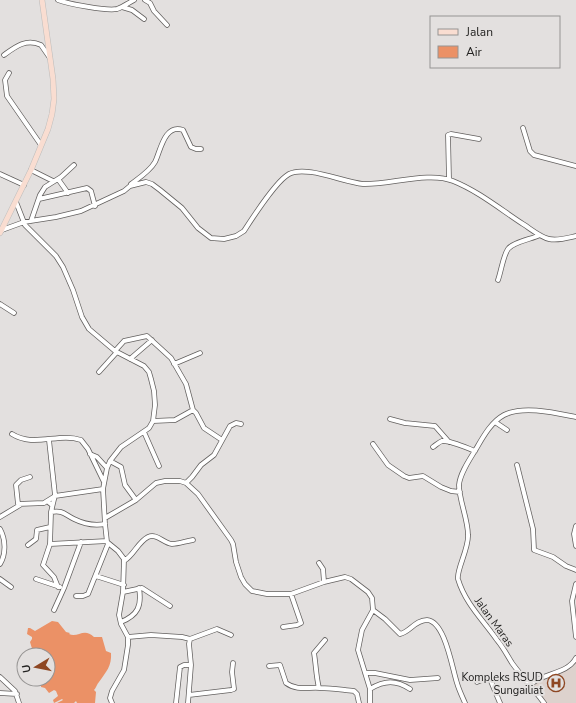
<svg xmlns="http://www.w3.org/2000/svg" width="576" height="703" font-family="'Nunito Sans',sans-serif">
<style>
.built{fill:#ddd2cd}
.water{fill:#eb9166}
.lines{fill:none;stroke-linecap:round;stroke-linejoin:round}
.minor-casing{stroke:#63605f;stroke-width:5.5}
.major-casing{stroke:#bdbdbc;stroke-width:6}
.minor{stroke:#fff;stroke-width:4}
.major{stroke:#f9ddd1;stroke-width:5}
.labels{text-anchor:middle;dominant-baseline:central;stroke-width:4;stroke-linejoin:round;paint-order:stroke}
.street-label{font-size:11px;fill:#232221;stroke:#e3e0df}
.poi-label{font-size:11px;fill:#232221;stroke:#e3e0df;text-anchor:end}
</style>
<rect width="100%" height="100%" fill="#e3e0df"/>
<!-- built -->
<path class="built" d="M576,662v41h-30l-12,-19 8,-4 30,-12z"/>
<!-- water -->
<path class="water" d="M52,621l6,1 8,10 4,1 -1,1c9,4 15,-7 25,3h8l4,14 5,2c1,13 -5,19 -12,29 -2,2 -3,6 -5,8l2,2 -1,11h-18l-1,-2 -2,2h-17l6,-3 -1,-1 -8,4 -1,-3 5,-4 -2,-5 -2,-1 -5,3 -4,-5 -4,-1v-8h7v-24h-14l-4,-13 2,-3v-2l-5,-3 1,-6h2l5,3z"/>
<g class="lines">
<!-- minor casing -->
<g class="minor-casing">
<path id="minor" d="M58,0c11,4 48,11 59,9 6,-2 11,-6 17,-9
M145,0l5,3 4,8 13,14
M122,7l10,3 12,9
M4,55c11,-8 22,-17 37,-10l9,13
M9,73l-4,7 2,16 34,49
M523,128l7,23 4,4 42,11
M31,170l22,11
M0,174l24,11
M58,179l10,14
M449,179l-1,-44 3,-1 28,5
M131,184c8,-6 19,-13 24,-22 5,-9 9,-39 28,-32l8,17 5,2h5
M39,199l48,-11 4,3 4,15
M16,202l9,23 31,31 7,11 10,23 9,27 7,12 26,22 29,15 5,6 2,7 3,12 1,14 -2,16 -4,7 -28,19 -11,14 -3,7 -4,21 2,35 2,18 11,9 6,8 -1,33 -4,23 2,9 7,13v8l-4,25 -12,21 -2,7 2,5
M31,221l9,-26 5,-8 16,-10 13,-12
M2,230l22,-8 32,-5 25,-6 43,-20 6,-5 16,-4 6,2 8,6 22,18 16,20 13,10 13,1 12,-3 8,-5c9,-14 32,-50 45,-57 17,-9 54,8 74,10 27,1 66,-13 90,-3 25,10 47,28 70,43 8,5 17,13 26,15 9,2 18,-1 27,-3
M498,280c3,-8 5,-24 10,-31 5,-7 24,-10 32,-14
M0,304l14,9
M115,351l9,-10 23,-5 24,22 15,26 7,26 3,3 8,15 18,12
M130,359l22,-19
M174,364l26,-11
M99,372l18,-20
M390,419l15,4 30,3 14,16
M153,421l22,-1 18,-10
M495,422l12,8
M144,432l15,34
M12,434c22,14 47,-2 69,6l7,9 16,33
M49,440l6,55 -4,17 -1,32 -7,21 11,12 4,10
M373,444l15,21 16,11 5,2 14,-2 18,11 10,4 9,1
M433,447c3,-2 6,-5 9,-6 8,-1 25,7 33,10
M90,454l7,3 10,11
M110,461l11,6 4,18 11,15
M517,465l16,64 1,21 19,7 13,9 10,4
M30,477l-9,3 -5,5 2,19 26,-1 3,-2 5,4
M186,483l6,-6 9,-12 13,-10 16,-29 6,-3 5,1
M47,501l8,-5 48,-7
M51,512c12,-2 13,2 23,7 10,5 20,7 31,5
M0,517l20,-12
M105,518l31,-18 20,-17 9,-2h15l6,2 12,11 33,46 2,4 3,18 5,15 4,7 7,7 15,3h24l33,-12 21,-5 6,2 17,13 4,6 1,12 -11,20 -4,20 12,39v14
M576,526l-2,8 2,12
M0,529c6,11 6,25 0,35
M50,544l57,-3
M28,545l8,-6 1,-9 13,-3
M124,561c10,-6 14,-19 24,-24 9,-4 15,6 24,7 6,0 14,-3 21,-4
M319,563l4,6 1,13
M96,576l28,9
M0,579l11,8
M36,579l24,8
M576,584l-4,17 4,36
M123,592l19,-4 28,18
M76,596h7l5,-2 20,-50
M54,610l10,-22 17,-46
M373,610l12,9 15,15c10,-2 15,-14 27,-14 18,1 25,48 30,63 2,7 5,13 8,20
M121,622c17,-7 21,-16 18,-34
M283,627l14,-2 4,-2 -10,-29
M128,637l23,-2 31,2 8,2
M269,666l11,-1 6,18c11,8 22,4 34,5 11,0 23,2 34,3l3,3 2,9
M365,673h10l35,7 28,-2
M0,677l15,14 4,12
M477,682l10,-4 3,1 10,24
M530,685c13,-13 37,-10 46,-27
M319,688c-3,-12 -3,-23 -5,-35l11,-13
M370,689c15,-9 26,-9 40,0
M0,693l17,1
M189,695l42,-5 3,-1 -2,-17 1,-9
M176,703l4,-36 4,-2h7
M188,703l3,-38 -2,-21 1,-5 27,-10 14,6
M544,703c-10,-14 -22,-26 -32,-40 -5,-8 -9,-16 -15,-23 -14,-20 -32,-37 -39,-61 -2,-8 11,-31 10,-44 0,-16 -9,-35 -9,-50 1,-12 11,-26 17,-36 7,-12 15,-27 28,-34 19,-10 52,-2 72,2"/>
</g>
<!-- major casing -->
<g class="major-casing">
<path id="major" d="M0,233l31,-63 17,-41 4,-15 2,-15 -1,-20 -11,-79"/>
</g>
<!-- minor -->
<use href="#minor" class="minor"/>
<!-- major -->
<use href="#major" class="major"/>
</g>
<!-- icons -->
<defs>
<g id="hospital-ring" transform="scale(0.9)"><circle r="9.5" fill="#e3e0df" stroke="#8e4723" stroke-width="1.5"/><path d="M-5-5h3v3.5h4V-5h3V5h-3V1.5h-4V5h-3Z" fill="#8e4723"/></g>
</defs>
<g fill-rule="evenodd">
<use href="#hospital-ring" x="556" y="683"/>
</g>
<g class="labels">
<!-- street labels -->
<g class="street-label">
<text transform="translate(494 622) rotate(54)">Jalan Maras</text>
</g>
<!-- poi labels -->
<g class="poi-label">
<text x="543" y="677">Kompleks RSUD<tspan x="543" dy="13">Sungailiat</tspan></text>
</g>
</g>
<!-- legend -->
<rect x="430" y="16" width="130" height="52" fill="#e3e0df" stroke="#969493"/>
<rect x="438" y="29" width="20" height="6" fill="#f9ddd1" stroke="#969493"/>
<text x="466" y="36" font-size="12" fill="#232221">Jalan</text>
<rect x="438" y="46" width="20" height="12" fill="#eb9166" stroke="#969493"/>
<text x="466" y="56" font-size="12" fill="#232221">Air</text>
<!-- north arrow -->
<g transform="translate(36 667) rotate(260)"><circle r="19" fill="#e3e0df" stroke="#969493"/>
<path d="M0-3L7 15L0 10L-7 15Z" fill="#8e4723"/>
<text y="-6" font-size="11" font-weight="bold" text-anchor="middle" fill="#232221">U</text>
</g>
</svg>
